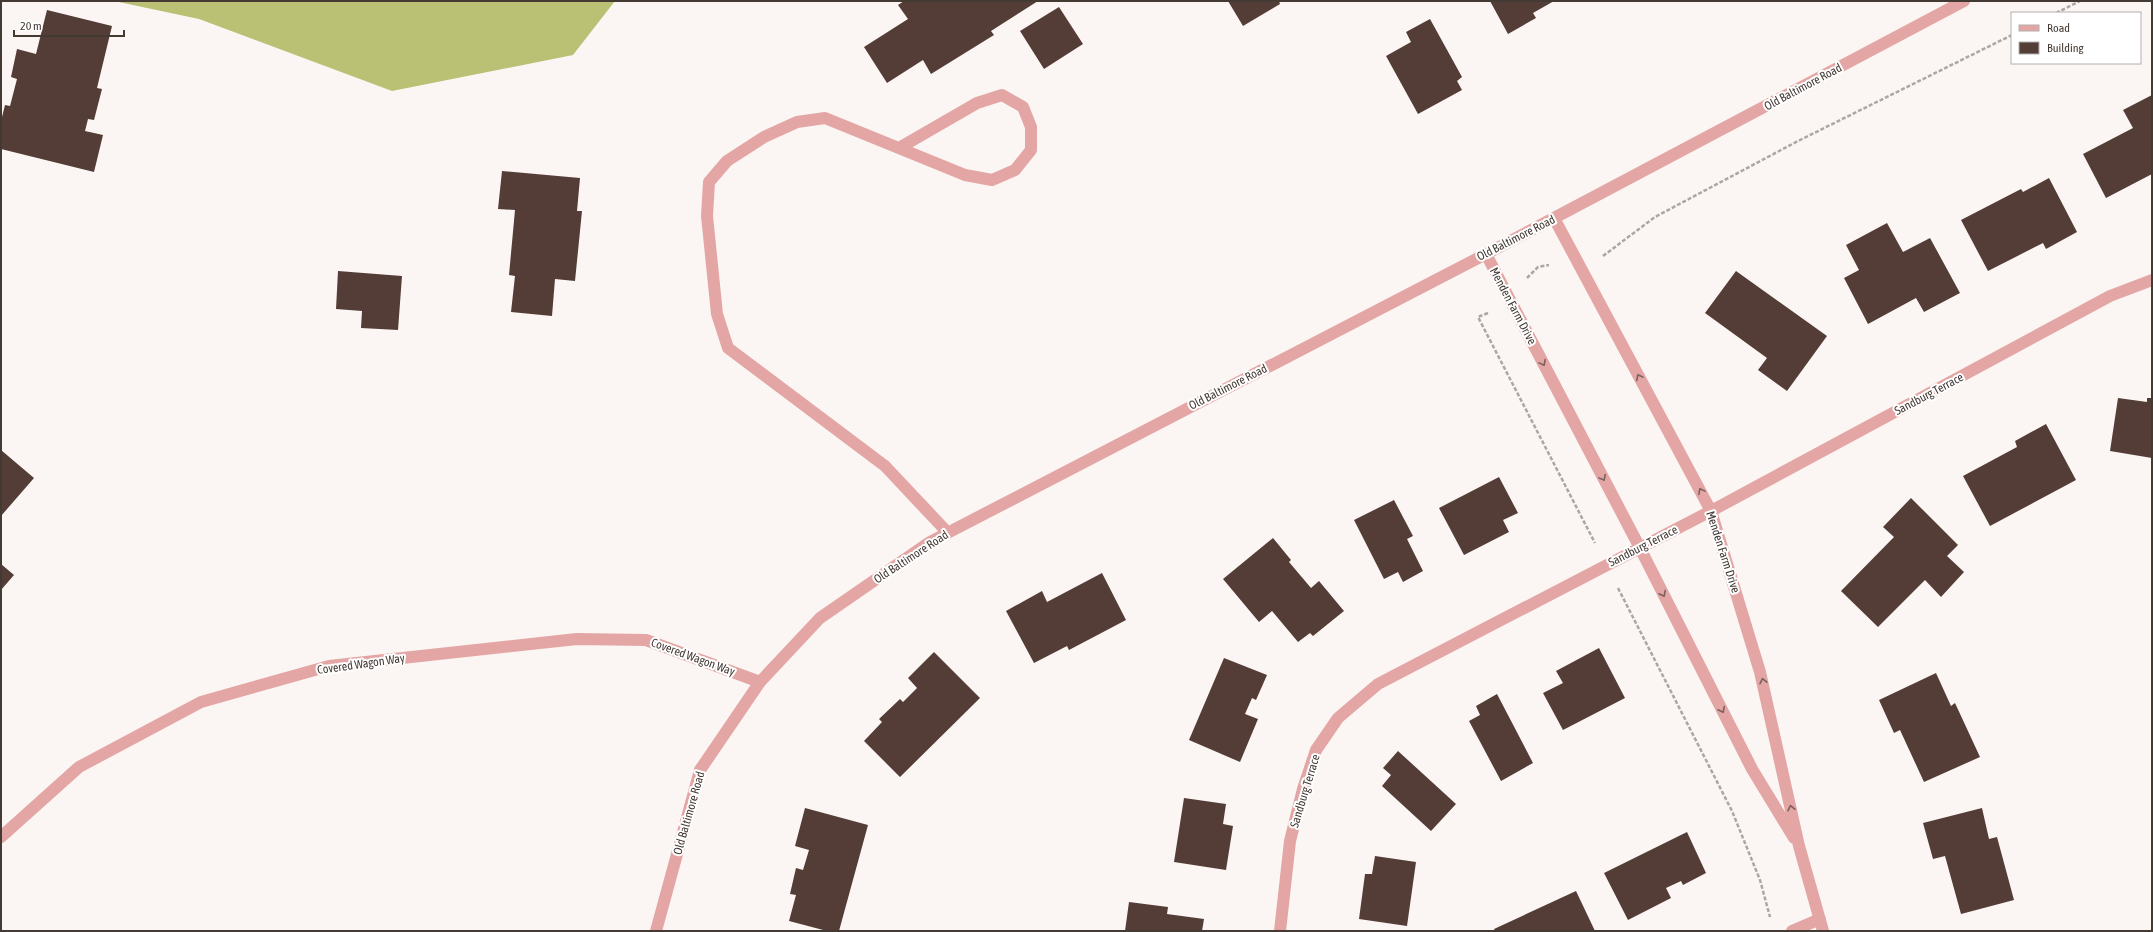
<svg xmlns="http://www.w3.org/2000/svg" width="2153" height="932" font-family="'Asap Condensed',sans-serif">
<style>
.forest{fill:#bac174}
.building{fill:#543c37}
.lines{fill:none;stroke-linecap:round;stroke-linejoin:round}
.path{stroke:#ada6a2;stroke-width:2.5;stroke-dasharray:4 2;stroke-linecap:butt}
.minor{stroke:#e3a6a5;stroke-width:12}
.oneway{stroke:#7c605c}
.labels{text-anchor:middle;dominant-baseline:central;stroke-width:4;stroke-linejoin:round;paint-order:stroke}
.street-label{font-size:12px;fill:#443a34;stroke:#fff}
</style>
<rect width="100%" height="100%" fill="#fbf6f3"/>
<!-- forest -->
<path class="forest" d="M114,1h501l-42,54 -181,36 -193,-72z"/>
<!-- building -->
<path class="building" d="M904,1h134l-47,30 3,4 -63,39 -8,-14 -36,23 -23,-36 44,-28 -10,-14z
M1228,1h51l1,3 -37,22z
M1490,1h64l-21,12 3,5 -28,16z
M1059,7l24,37 -39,25 -24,-38z
M47,10l65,16 -15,62 5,1 -8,31 -6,-1 -3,12 18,4 -9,37 -93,-23v-28l4,-16 5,1 7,-27 -6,-2 6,-28 19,5z
M1430,19l32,58 -5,4 5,9 -44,24 -32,-58 25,-14 -5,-10z
M2152,95v79l-46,24 -23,-44 50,-26 -10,-18z
M502,171l78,7 -3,33h5l-7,70 -20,-2 -3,37 -41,-4 4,-36 -6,-1 6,-65 -17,-1z
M2049,178l28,54 -31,17 -3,-6 -55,28 -27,-51 60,-31 2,3z
M1887,223l16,29 27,-14 30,55 -36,19 -8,-14 -48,26 -24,-46 15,-8 -13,-25z
M338,271l64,5 -4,54 -37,-2 1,-17 -26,-2z
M1736,271l91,65 -40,55 -29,-21 9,-12 -62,-45z
M2118,398l29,4v-4h5v60l-42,-7z
M2046,424l30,56 -86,46 -27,-50 54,-29 -2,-6z
M1,450l33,28 -33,38z
M1499,477l19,36 -15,7 6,12 -45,23 -25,-47z
M1911,498l47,47 -11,11 17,16 -23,25 -16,-17 -47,47 -37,-36 53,-54 -11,-10z
M1394,500l19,36 -6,3 16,32 -20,11 -5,-10 -14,7 -30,-59z
M1273,538l18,22 -2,2 22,26 8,-7 25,30 -31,25 -3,-3 -12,9 -26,-31 -13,11 -36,-43z
M1,564l13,11 -13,15z
M1102,573l24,47 -57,30 -2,-4 -33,17 -28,-52 36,-20 5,11z
M1599,648l26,50 -62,32 -20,-37 20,-10 -7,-12z
M934,652l46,46 -80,79 -36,-36 18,-19 -3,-3 21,-20 3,3 14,-14 -9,-10z
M1224,658l43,17 -11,25 -4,-2 -7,16 13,5 -18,43 -51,-22z
M1936,673l15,33 4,-3 25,54 -56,25 -24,-52 -6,3 -15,-33z
M1497,694l36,69 -32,18 -32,-60 11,-6 -4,-9z
M1398,751l58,53 -25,27 -49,-45 9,-11 -8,-7z
M1184,798l42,6 -3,20 10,2 -7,44 -52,-8z
M805,808l63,17 -29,106h-12l-38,-10 7,-26 -6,-1 6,-26 7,2 6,-20 -14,-4z
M1982,808l7,31 8,-2 17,63 -53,14 -16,-58 -12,3 -10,-36z
M1687,832l19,41 -23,12 -2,-4 -15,7 5,10 -43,22 -24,-47z
M1375,856l41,6 -9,64 -48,-7 6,-45h7z
M1576,891l19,40h-100l-1,-2z
M1129,902l39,5 -1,7 37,5 -2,12h-77z"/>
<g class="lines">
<!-- path -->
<path class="path" d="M2056,13l24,-12
M1603,256l52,-39 143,-76 214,-106
M1527,278l11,-11 11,-2
M1488,313l-10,4 117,226
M1618,588l114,223 28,69 10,37"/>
<!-- minor -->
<path class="minor" d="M899,148l78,-45 25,-8 21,12 8,20v23l-16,20 -23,10 -27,-5 -140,-57 -28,4 -33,15 -37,24 -18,21 -2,34 10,98 11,34 157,118 63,67
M1554,218l157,293 49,161 39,174 24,85
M1486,254l154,294 112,221 42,69
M1,837l78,-70 122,-65 128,-36 248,-27 69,1 114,42
M656,931l44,-161 60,-88 60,-64 110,-76 556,-288 478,-253
M1280,931l10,-90 13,-52 13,-39 22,-32 40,-34 333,-173 399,-215 42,-16
M1792,931l28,-12"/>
</g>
<!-- one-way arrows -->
<defs><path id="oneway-chevron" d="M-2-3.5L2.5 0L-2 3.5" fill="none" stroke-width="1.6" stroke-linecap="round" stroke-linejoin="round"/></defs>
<g class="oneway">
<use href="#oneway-chevron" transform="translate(1543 363) rotate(62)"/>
<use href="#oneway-chevron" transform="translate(1639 377) rotate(-118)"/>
<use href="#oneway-chevron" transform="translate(1603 478) rotate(62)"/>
<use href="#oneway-chevron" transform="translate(1701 491) rotate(-118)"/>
<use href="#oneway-chevron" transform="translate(1663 594) rotate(63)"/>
<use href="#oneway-chevron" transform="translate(1763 681) rotate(-102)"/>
<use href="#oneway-chevron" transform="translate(1722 710) rotate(63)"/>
<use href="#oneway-chevron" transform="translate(1791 808) rotate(-102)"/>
</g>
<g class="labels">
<!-- street labels -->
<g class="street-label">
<text transform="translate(1803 87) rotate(-28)">Old Baltimore Road</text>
<text transform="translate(1516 238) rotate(-27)">Old Baltimore Road</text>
<text transform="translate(1513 306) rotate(62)">Menden Farm Drive</text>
<text transform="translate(1228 387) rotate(-27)">Old Baltimore Road</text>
<text transform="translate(1929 394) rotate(-28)">Sandburg Terrace</text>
<text transform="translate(1643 546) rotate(-27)">Sandburg Terrace</text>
<text transform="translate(1723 552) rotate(72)">Menden Farm Drive</text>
<text transform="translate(911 557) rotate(-33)">Old Baltimore Road</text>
<text transform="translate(693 657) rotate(20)">Covered Wagon Way</text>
<text transform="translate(361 664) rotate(-8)">Covered Wagon Way</text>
<text transform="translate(1305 791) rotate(-73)">Sandburg Terrace</text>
<text transform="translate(689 813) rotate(-74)">Old Baltimore Road</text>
</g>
</g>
<!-- border -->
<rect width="2153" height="932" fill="none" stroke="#443a34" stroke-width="4"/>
<!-- legend -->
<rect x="2011" y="12" width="130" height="52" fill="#ffffff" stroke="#b4b0ae"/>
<rect x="2019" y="25" width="20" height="6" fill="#e3a6a5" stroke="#b4b0ae"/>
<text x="2047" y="32" font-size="12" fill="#443a34">Road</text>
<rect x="2019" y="42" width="20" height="12" fill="#543c37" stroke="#b4b0ae"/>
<text x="2047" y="52" font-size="12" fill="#443a34">Building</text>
<!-- scale -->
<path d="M14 30v6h110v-6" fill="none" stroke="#443a34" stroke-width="2"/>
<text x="20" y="30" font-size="12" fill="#443a34" stroke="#ffffff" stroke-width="3" paint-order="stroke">20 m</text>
</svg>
